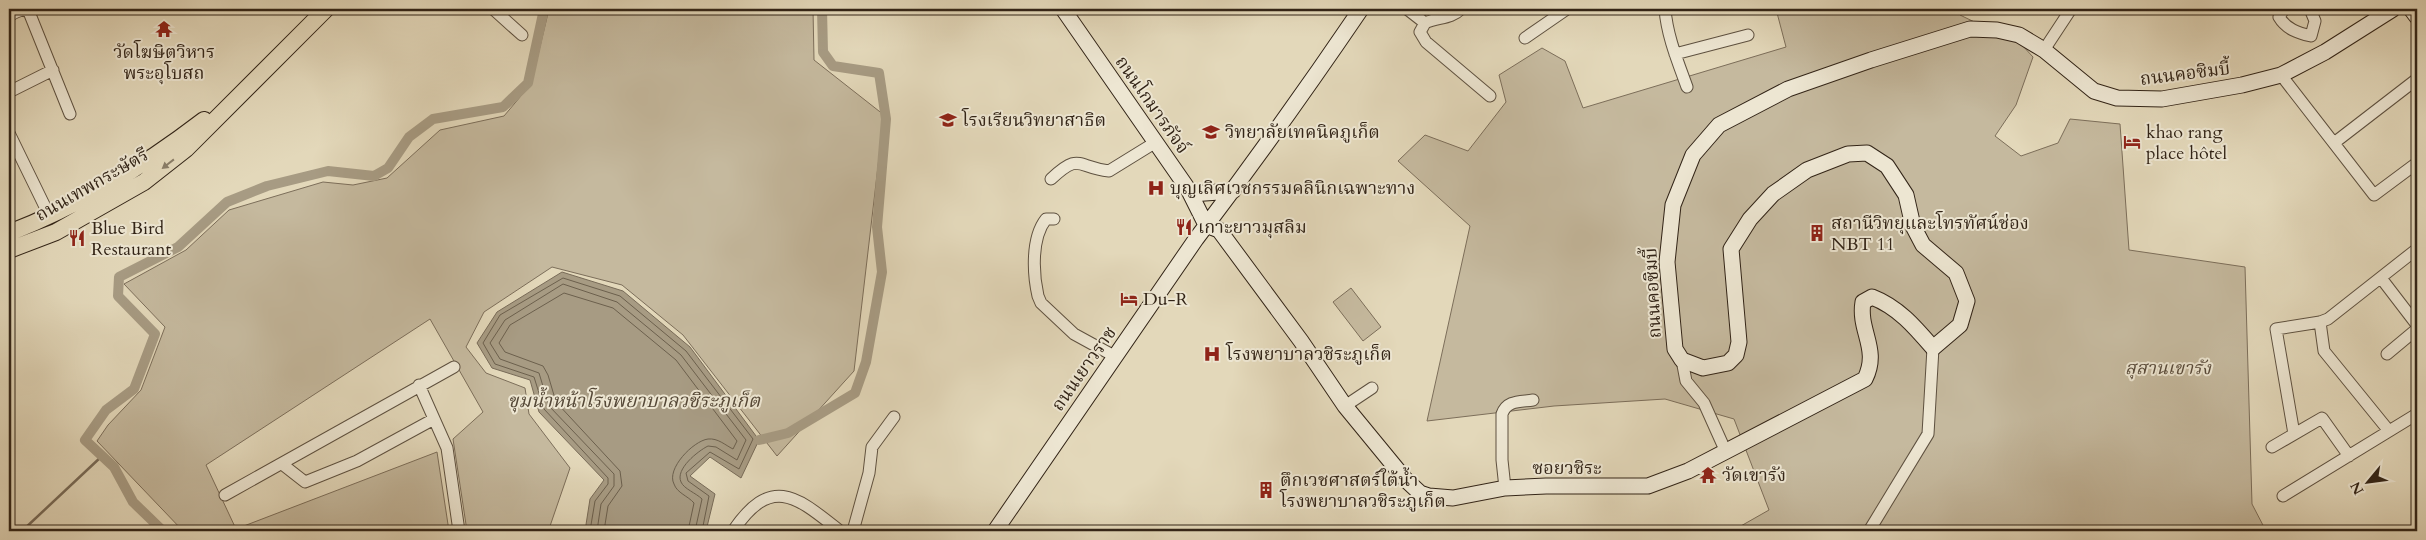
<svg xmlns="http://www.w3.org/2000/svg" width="2426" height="540" font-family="Cardo,'Noto Serif Thai',serif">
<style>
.green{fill:#c5b99e;stroke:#7c6e5a}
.water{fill:#a79b83;stroke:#786b58}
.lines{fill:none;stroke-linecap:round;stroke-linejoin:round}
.shore{stroke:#6c604d;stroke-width:1}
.stream{stroke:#786b58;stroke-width:2.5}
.canal{stroke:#a79b83;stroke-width:10}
.street-casing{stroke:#5e5140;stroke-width:13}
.secondary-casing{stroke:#322417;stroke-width:17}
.primary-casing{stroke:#322417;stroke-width:18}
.street{stroke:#ede6d2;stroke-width:11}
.secondary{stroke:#ede6d2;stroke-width:15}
.primary{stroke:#e3d8ba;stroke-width:16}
.oneway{fill:#8a7e68}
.labels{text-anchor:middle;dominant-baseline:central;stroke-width:4;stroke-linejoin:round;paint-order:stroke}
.poi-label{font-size:18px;fill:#322417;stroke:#ede6d2;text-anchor:start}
.street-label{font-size:18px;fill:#322417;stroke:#ede6d2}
.park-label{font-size:18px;font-style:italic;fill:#574939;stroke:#ede6d2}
.water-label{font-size:19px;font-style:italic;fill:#554837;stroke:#ede6d2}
</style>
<rect width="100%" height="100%" fill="#e3d8ba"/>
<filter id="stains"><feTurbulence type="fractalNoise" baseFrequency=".004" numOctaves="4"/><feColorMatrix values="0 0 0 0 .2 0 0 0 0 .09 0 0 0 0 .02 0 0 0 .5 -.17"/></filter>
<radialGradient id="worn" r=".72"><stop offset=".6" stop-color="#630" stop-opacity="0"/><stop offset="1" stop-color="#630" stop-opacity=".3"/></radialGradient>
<!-- green -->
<path class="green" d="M549,9h264l1,51 70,55 -30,256 -77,85 -94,-121 -61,-50 -70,-18 -68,45 -18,35 20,26 39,15 4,26 41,54 -21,61 2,2h-84l-14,-92 30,-27 -53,-93 -224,146 30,64 201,-77 12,79h-266l-86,-90 11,-16 33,-35 24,-63 -41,-43 62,-34 43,-40 94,-28 30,3 34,-7 53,-48 64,-14 27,-32z
M1776,9h184v6l62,30 11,12 -17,48 -21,31 26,20 37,-13 12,-24 50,5 9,126 116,17 7,237 14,27h-534l37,-21 -35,-91 -69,-20 -111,7 -127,15 43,-195 -72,-65 27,-26 43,16 38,-49 -7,-27 43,-27 23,13 18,47 203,-61z
M1351,288l30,39 -18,14 -30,-39z"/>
<!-- water -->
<path class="water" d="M562,272l61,19 67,56 69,93 -18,38 -31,-21 -20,19 25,18 -9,37h-121l5,-32 14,-19 -65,-68 -9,-32 -38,-12 -15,-25 20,-31z"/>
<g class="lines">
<!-- shore -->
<path class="shore" d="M590,531l5,-30 13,-17v-6l-64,-69 -10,-32 -39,-13 -12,-21 17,-28 63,-37 57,18 66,55 67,88 -14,30 -29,-17 -24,21 2,8 21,15 -7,35
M597,531l4,-27 13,-18v-12l-65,-68 -10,-33 -39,-14 -10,-16 15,-23 58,-36 54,18 64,53 65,85 -9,20 -21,-13 -8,-1c-10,5 -33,23 -27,36 3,7 15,11 21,17l-7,32
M604,531l4,-25 14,-20 -2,-15 -64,-69 -8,-27 -5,-9 -38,-14 -6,-9 11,-18 54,-32 49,15 63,52 61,81 -4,8c-8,-4 -15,-11 -25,-10 -15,2 -42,30 -34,45 3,9 14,12 20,19l-6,28"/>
<!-- stream -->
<path class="stream" d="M22,531l80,-75"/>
<!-- canal -->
<path class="canal" d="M759,440l29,-7 67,-40 11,-31 16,-90 -5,-45 9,-108 -7,-46 -46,-7 -10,-14 -1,-43
M163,531l-30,-29 -19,-35 -29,-27 21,-30 28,-21 21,-55 -37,-38 1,-19 59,-30 49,-45 40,-16 61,-15 46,5 14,-8 21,-31 24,-18 70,-12 25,-24 16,-74"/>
<!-- street casing -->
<g class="street-casing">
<path id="street" d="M493,9l29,26
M1407,9l18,14 -5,9 6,10 64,54
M1665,9c2,27 13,53 22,78
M2284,9l-5,8c7,12 19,16 32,19l4,-15 -5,-12
M9,16c7,-4 13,-8 20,-4l41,102
M1425,23c13,-6 26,-4 36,-14
M1525,38l42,-29
M2044,50l27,-41
M1675,54l73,-19
M2281,75l93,120 43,-32
M9,92l44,-22
M9,133l41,84
M2334,143l83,-64
M1051,179c29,-27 25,-12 58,-8l47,-29
M1054,219h-8c-15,19 -13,55 -8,77l3,7 33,31 42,23
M2381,278l36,47
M2320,322l4,29 65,80
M2387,354l30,-25
M1682,360l4,21 18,22 22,49
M419,385l28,63 12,83
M1345,406l27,-18
M2294,434l-18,-105 44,-7 8,-3 89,-70
M2272,447l50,-29 27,38
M282,464l23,18 52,-21 77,-42
M1505,488l-3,-28v-46c5,-14 18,-12 31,-14
M225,495l229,-128
M2283,496l134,-82
M733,531c39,-58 65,-33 107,0
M853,531l16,-58 3,-26 22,-30
M1869,531l59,-97 5,-86"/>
</g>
<!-- secondary casing -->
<g class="secondary-casing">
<path id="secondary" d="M1063,9l125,180 18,36
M2411,9l6,8
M1191,194l42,-3
M1206,225l13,5 82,111 44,65 60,73 15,14 9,3 24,2 52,-10 41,-2h102l40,-15 177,-92c15,-30 -7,-48 -2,-77l9,-5c26,10 43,30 61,51l27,-23 7,-24 -11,-28 -33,-28 -10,-19 -7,-31 -19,-29 -20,-13 -19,1 -41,16 -34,24 -23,25 -19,30 8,93 -3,13 -8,8 -25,5 -21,-8 -7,-11 -8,-87 6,-57 20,-50 26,-30 69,-36 83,-29 99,-31 27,1 22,5 25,15 50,41 23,7 45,1 80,-14 39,-10 44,-23 68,-43
M995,531l201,-292c57,-75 112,-152 165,-230"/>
</g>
<!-- primary casing -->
<g class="primary-casing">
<path id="primary" d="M9,233c70,-27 135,-67 195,-113
M9,250l47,-18 88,-50 42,-33 140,-140"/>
</g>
<!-- street -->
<use href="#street" class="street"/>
<!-- secondary -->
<use href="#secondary" class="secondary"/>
<!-- primary -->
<use href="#primary" class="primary"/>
</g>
<!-- one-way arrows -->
<defs><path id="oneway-solid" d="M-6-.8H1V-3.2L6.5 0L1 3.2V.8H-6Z" transform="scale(1.25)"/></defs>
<use class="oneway" href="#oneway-solid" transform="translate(168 164) rotate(142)"/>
<!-- icons -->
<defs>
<g id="temple-bare" transform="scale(1.35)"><path d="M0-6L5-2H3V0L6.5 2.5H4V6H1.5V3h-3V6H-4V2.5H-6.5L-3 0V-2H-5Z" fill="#8f2418" stroke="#ede6d2" stroke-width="2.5" paint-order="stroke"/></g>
<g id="school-bare" transform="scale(1.35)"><path d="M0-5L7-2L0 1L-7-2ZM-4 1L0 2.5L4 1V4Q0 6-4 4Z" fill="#8f2418" stroke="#ede6d2" stroke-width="2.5" paint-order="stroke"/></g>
<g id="university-bare" transform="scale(1.35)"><path d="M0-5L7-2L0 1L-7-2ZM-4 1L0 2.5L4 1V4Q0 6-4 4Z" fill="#8f2418" stroke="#ede6d2" stroke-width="2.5" paint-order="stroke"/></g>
<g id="hotel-bare" transform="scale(1.35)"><path d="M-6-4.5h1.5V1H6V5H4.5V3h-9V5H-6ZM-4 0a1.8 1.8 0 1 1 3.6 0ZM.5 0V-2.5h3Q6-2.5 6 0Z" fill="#8f2418" stroke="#ede6d2" stroke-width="2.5" paint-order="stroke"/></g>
<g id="hospital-bare" transform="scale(1.35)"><path d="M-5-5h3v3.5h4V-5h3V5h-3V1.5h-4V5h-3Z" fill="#8f2418" stroke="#ede6d2" stroke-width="2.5" paint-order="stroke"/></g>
<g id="restaurant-bare" transform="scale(1.35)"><path d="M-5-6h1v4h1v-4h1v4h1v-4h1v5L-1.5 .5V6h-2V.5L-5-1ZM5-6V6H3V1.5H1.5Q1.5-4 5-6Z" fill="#8f2418" stroke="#ede6d2" stroke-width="2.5" paint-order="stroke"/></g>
<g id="building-bare" transform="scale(1.35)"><path d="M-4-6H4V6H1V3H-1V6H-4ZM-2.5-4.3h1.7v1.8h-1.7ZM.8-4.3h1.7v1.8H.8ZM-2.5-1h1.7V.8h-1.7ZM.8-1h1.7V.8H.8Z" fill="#8f2418" stroke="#ede6d2" stroke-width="2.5" paint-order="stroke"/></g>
</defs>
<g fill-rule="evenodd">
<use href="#temple-bare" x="164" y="29"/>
<use href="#school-bare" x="948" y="120"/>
<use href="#university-bare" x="1211" y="132"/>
<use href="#hotel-bare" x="2132" y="142"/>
<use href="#hospital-bare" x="1156" y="188"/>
<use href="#restaurant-bare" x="1184" y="227"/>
<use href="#building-bare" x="1817" y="233"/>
<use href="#restaurant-bare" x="77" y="238"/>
<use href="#hotel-bare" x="1129" y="299"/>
<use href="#hospital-bare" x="1212" y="354"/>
<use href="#temple-bare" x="1708" y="475"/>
<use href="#building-bare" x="1266" y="490"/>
</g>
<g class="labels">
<!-- poi labels -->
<g class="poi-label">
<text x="164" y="52" text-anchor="middle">วัดโฆษิตวิหาร<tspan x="164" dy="21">พระอุโบสถ</tspan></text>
<text x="962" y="120">โรงเรียนวิทยาสาธิต</text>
<text x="1225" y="132">วิทยาลัยเทคนิคภูเก็ต</text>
<text x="2146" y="132">khao rang<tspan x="2146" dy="21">place hôtel</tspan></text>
<text x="1170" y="188">บุญเลิศเวชกรรมคลินิกเฉพาะทาง</text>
<text x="1831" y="223">สถานีวิทยุและโทรทัศน์ช่อง<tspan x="1831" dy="21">NBT 11</tspan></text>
<text x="1198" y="227">เกาะยาวมุสลิม</text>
<text x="91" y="228">Blue Bird<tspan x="91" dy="21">Restaurant</tspan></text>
<text x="1143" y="299">Du-R</text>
<text x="1226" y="354">โรงพยาบาลวชิระภูเก็ต</text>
<text x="1722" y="475">วัดเขารัง</text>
<text x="1280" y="480">ตึกเวชศาสตร์ใต้น้ำ<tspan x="1280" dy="21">โรงพยาบาลวชิระภูเก็ต</tspan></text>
</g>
<!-- street labels -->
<g class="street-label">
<text transform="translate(2185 74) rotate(-7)">ถนนคอซิมบี้</text>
<text transform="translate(1152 105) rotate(55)">ถนนโกมารภัจจ์</text>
<text transform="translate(92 185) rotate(-30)">ถนนเทพกระษัตรี</text>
<text transform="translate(1653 293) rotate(-93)">ถนนคอซิมบี้</text>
<text transform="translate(1084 369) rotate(-55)">ถนนเยาวราช</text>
<text x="1567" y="468">ซอยวชิระ</text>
</g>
<!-- park labels -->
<g class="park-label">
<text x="2168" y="368">สุสานเขารัง</text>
</g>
<!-- water labels -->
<g class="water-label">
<text x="634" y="401">ขุมน้ำหน้าโรงพยาบาลวชิระภูเก็ต</text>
</g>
</g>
<!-- margin -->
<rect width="2426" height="540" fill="none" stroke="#e3d8ba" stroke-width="30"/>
<rect x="10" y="10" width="2406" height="520" fill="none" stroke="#322417" stroke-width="2.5"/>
<rect x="15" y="15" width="2396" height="510" fill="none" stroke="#322417"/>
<!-- north arrow -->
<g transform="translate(2368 482) rotate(241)" stroke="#ede6d2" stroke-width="4" paint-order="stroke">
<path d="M0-4L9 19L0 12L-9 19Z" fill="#322417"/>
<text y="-8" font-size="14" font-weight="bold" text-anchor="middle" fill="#322417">N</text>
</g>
<rect width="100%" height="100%" filter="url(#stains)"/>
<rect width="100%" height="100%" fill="url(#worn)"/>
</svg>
